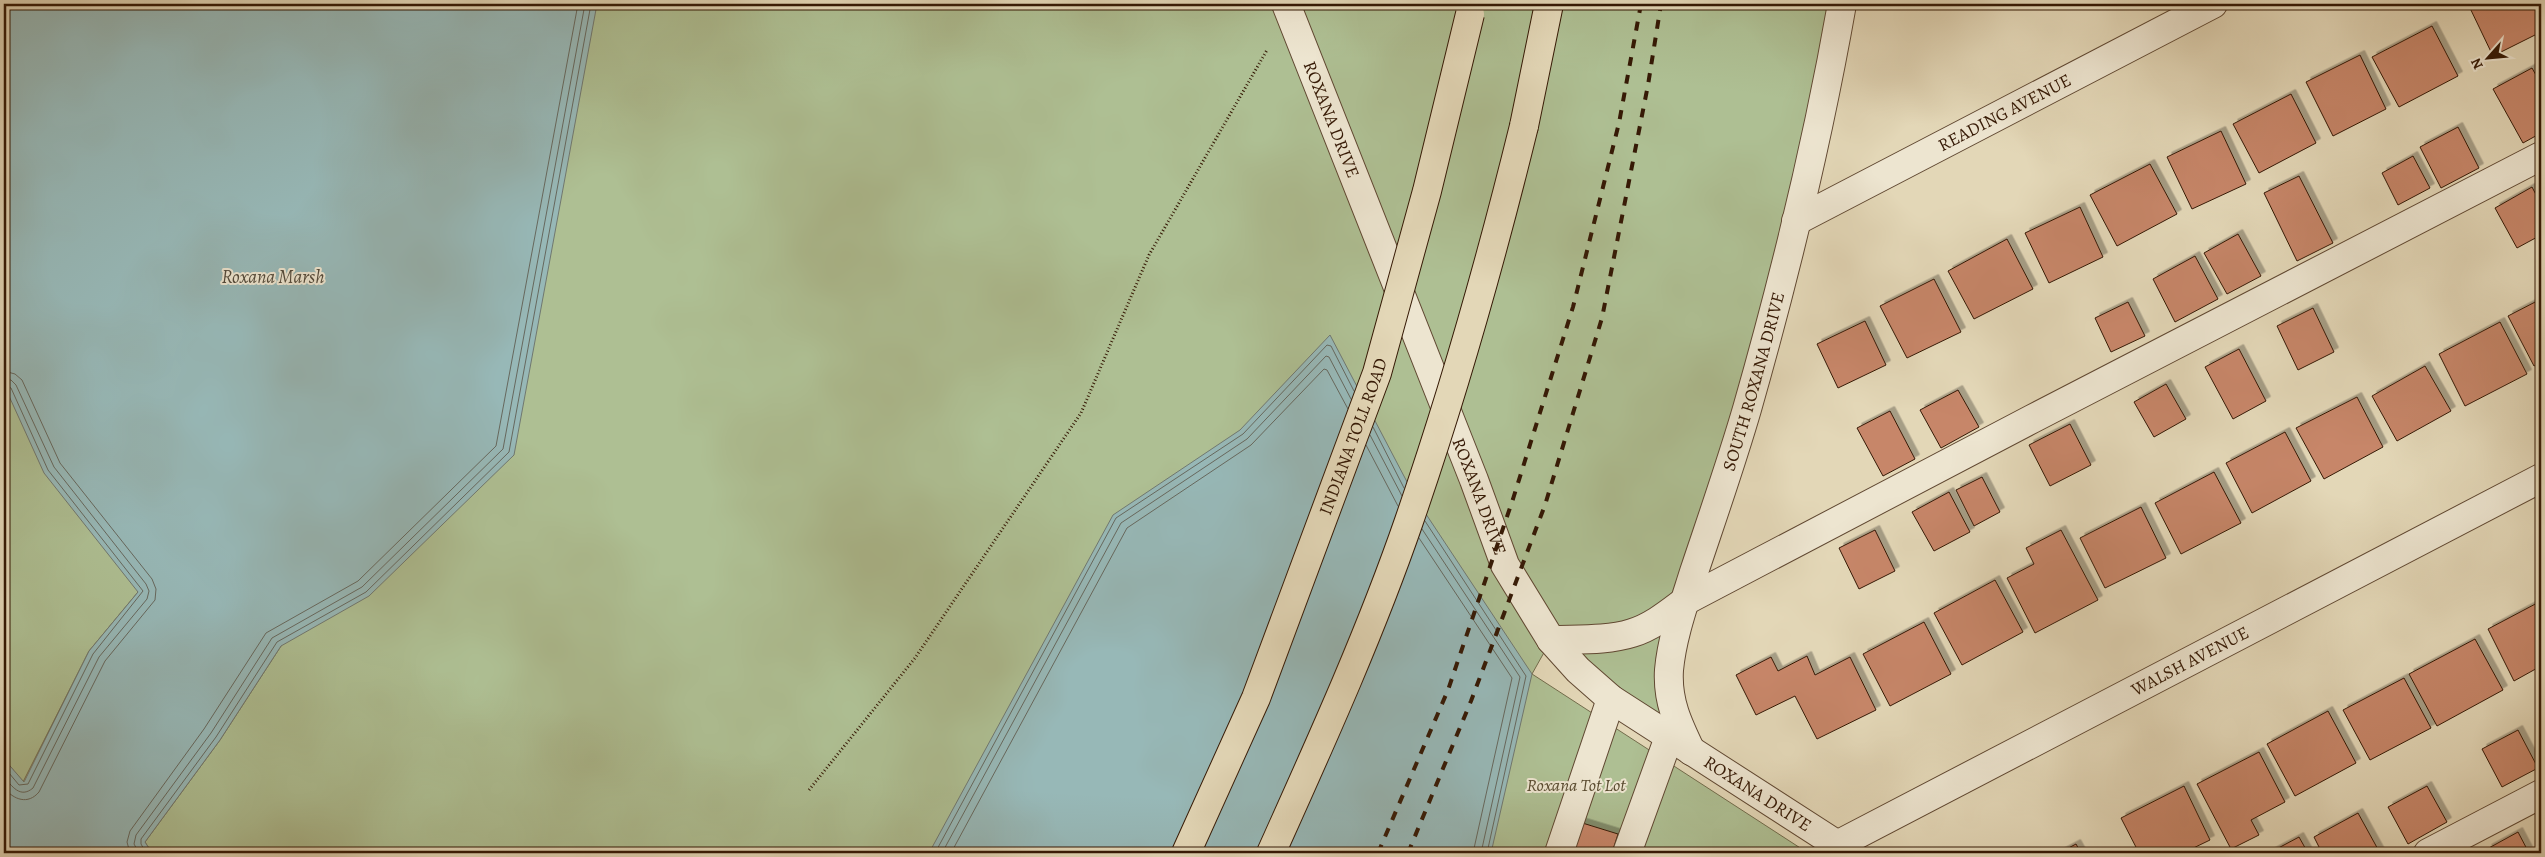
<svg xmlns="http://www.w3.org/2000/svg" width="2545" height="857" font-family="Alegreya,serif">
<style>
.green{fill:#aebf93;stroke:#726c4c}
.water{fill:#97b8b7;stroke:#707870}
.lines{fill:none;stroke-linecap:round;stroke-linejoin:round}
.shore{stroke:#66685e;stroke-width:1}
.building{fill:#c78669;stroke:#351905;filter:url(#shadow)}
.minor-casing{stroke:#604832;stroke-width:30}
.highway-casing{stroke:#351905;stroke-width:30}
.path{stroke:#351905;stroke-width:3;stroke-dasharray:1 2.5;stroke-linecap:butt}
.minor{stroke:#ede5d0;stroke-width:28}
.highway{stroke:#e3d7b7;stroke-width:28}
.rail{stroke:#351905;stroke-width:4;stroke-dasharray:9 9;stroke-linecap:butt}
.highway-bridge-casing{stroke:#351905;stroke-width:30;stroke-linecap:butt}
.highway-bridge{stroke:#e3d7b7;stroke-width:28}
.labels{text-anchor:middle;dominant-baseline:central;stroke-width:4;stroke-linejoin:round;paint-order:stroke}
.street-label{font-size:18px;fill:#351905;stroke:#ede5d0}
.park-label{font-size:18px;font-style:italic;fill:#594b30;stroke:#ede5d0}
.water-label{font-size:19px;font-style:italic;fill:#52493a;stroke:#ede5d0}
</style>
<defs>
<filter id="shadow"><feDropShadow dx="4.5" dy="-4.5" stdDeviation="0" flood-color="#0004"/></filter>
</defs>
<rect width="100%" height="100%" fill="#e3d7b7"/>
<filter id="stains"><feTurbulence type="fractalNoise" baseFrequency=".004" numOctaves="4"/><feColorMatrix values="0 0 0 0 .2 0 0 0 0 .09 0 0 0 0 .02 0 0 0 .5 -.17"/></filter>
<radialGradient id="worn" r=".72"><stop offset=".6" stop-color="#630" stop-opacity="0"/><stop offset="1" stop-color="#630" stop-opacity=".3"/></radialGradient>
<!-- green -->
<path class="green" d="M4,4l134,588 -49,59 -66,131 -19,-23z
M468,4h1374l-170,645 19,102 -140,-111 -19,34 276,179h-1656l-7,-11 75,-102 61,-94z"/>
<!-- water -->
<path class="water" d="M4,4h593l-83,451 -145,141 -88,50 -61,94 -75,102 7,11h-148v-94l20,23 65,-131 49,-59 -94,-119 -40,-88z
M1330,335l86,164 116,175 -41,179h-562l184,-338 127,-85z"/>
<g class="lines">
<!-- shore -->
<path class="shore" d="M4,371l11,3 7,6 38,83 92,116 4,10 -1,11 -50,61 -66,131c-11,13 -25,8 -35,-4
M4,379l7,1 5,5 38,82 92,117 3,7 -2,8 -48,58 -66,131c-13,11 -21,-2 -29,-11
M4,385l7,3 37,82 95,121 -50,63 -65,130 -9,1 -15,-18
M1373,427l31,61
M1370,435l32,61
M1366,445l32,61
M1425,521l101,155 -39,177
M1422,529l98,148 -39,176
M1419,538l93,140 -39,175
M130,853l-3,-11 3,-11 74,-102 62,-96 92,-52 138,-135 82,-442
M139,853l-5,-9 2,-9 75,-102 61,-95 90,-51 141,-138 82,-445
M146,853l-5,-9v-5l75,-102 61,-95 89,-50 143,-140 82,-448
M935,853l181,-335 127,-84 84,-89 4,1 23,45
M942,853l179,-330 126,-84 79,-83 3,1 22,42
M951,853l176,-325 124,-83 73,-76 3,1 21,39"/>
</g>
<!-- building -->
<path class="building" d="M2474,4h67v28l-48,24 -24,-50z
M2432,26l26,50 -59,31 -27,-50z
M2360,55l26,54 -53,27 -27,-54z
M2532,68l9,16v49l-18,10 -30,-54z
M2291,94l25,49 -57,30 -26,-49z
M2458,127l21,41 -38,20 -21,-41z
M2221,131l25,53 -54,25 -25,-52z
M2413,156l17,32 -32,17 -16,-32z
M2150,164l27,50 -60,32 -27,-51z
M2299,176l34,67 -36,18 -33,-68z
M2532,187l9,17v31l-24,13 -22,-40z
M2080,207l23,50 -54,26 -24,-50z
M2238,234l23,42 -34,18 -23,-41z
M2007,239l26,50 -59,30 -26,-48z
M2195,256l23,43 -43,23 -22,-43z
M1934,279l27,53 -54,26 -27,-52z
M2541,299v63l-7,4 -26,-50z
M2128,302l17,34 -34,16 -16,-34z
M2313,308l21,44 -36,18 -21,-44z
M1865,321l21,44 -48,23 -21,-44z
M2500,322l27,52 -62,32 -26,-52z
M2239,349l27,52 -33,18 -28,-52z
M2425,366l26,45 -54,30 -25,-45z
M2166,384l20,35 -32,18 -20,-35z
M1958,390l21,37 -38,21 -21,-38z
M2357,397l26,50 -59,32 -28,-51z
M1890,411l25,48 -32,17 -26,-48z
M2070,424l21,41 -41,21 -21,-41z
M2285,432l26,49 -59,32 -26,-50z
M2214,472l27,51 -60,31 -26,-51z
M1982,477l18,35 -26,14 -18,-36z
M1949,492l21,40 -36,19 -22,-39z
M2141,507l25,51 -61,30 -25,-50z
M1875,530l20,41 -36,18 -20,-41z
M2061,530l37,70 -63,33 -28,-55 27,-14 -8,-16z
M1995,580l28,52 -61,33 -28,-52z
M2541,601v65l-27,15 -26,-52z
M1924,622l27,52 -61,32 -27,-52z
M2475,639l28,51 -66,36 -28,-52z
M1807,656l8,19 35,-18 26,53 -59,29 -22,-43 -39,19 -20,-40 35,-18 7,14z
M2404,678l27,50 -61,32 -27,-50z
M2328,711l28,52 -61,33 -28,-52z
M2518,730l20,38 -36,19 -20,-38z
M2259,752l26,50 -34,18 8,15 -28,14 -34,-65z
M2184,786l26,54 -27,13h-44l-18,-35z
M2427,786l20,36 -39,22 -20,-37z
M2358,813l22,40h-58l-8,-16z
M1576,821l42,13 -6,19h-34l-11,-3z
M2518,832l11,21h-40l-2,-4z
M2299,837l9,16h-39z
M2076,844l5,9h-22z"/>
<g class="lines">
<!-- minor casing -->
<g class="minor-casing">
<g id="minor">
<path id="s1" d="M1286,4l188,476 31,85 46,75 27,30 33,29 239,154"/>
<path id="s2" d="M1796,221l417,-217"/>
<path d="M1551,640c27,-1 56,1 81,-7 20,-6 37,-20 53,-32l347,-182 509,-263"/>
<path id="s3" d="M1691,751c-13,-27 -24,-50 -22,-81 3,-33 15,-66 25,-98 18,-54 37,-108 53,-163 38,-133 71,-269 95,-405"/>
<path id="s4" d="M1837,845l704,-367"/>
<path d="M1559,853l52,-154"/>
<path d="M1627,853l42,-116"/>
<path d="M2428,853l113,-59"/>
</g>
</g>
<!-- highway casing -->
<g class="highway-casing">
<path id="highway" d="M1524,126l25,-122"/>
</g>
<!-- path -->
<path class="path" d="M809,790l106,-132 166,-245 68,-158 118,-205"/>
<!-- minor -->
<use href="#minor" class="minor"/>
<!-- highway -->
<use href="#highway" class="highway"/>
<!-- rail -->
<path class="rail" d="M1378,853l70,-163 65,-191 60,-192 46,-184 22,-119
M1408,853l63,-152 74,-196 57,-187 46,-233 13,-81"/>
<!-- highway-bridge casing -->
<g class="highway-bridge-casing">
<g id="highway-bridge">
<path id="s5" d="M1186,853l70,-155 121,-325 50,-182 43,-177"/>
<path d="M1271,853c49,-109 99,-219 138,-332 45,-130 82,-261 115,-395"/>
</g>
</g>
<!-- highway-bridge -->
<use href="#highway-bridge" class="highway-bridge"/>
</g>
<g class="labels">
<!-- street labels -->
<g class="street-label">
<text stroke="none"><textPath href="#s2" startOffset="235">READING AVENUE</textPath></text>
<text stroke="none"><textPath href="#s1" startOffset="124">ROXANA DRIVE</textPath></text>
<text stroke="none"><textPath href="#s3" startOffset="386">SOUTH ROXANA DRIVE</textPath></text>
<text stroke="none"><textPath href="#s5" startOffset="449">INDIANA TOLL ROAD</textPath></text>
<text stroke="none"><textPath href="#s1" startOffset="529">ROXANA DRIVE</textPath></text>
<text stroke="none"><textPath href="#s4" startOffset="398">WALSH AVENUE</textPath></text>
<text stroke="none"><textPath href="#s1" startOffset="949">ROXANA DRIVE</textPath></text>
</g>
<!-- park labels -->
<g class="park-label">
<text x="1576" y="785">Roxana Tot Lot</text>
</g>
<!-- water labels -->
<g class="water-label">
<text x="273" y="277">Roxana Marsh</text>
</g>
</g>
<!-- margin -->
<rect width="2545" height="857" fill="none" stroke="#e3d7b7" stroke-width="20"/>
<rect x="5" y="5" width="2535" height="847" fill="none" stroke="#351905" stroke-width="2.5"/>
<rect x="10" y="10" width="2525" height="837" fill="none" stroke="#351905"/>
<!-- north arrow -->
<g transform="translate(2488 58) rotate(243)" stroke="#ede5d0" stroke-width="4" paint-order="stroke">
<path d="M0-4L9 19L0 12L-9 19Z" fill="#351905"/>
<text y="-8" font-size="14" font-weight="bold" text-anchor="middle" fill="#351905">N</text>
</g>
<rect width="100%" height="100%" filter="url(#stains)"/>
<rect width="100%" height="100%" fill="url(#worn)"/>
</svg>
